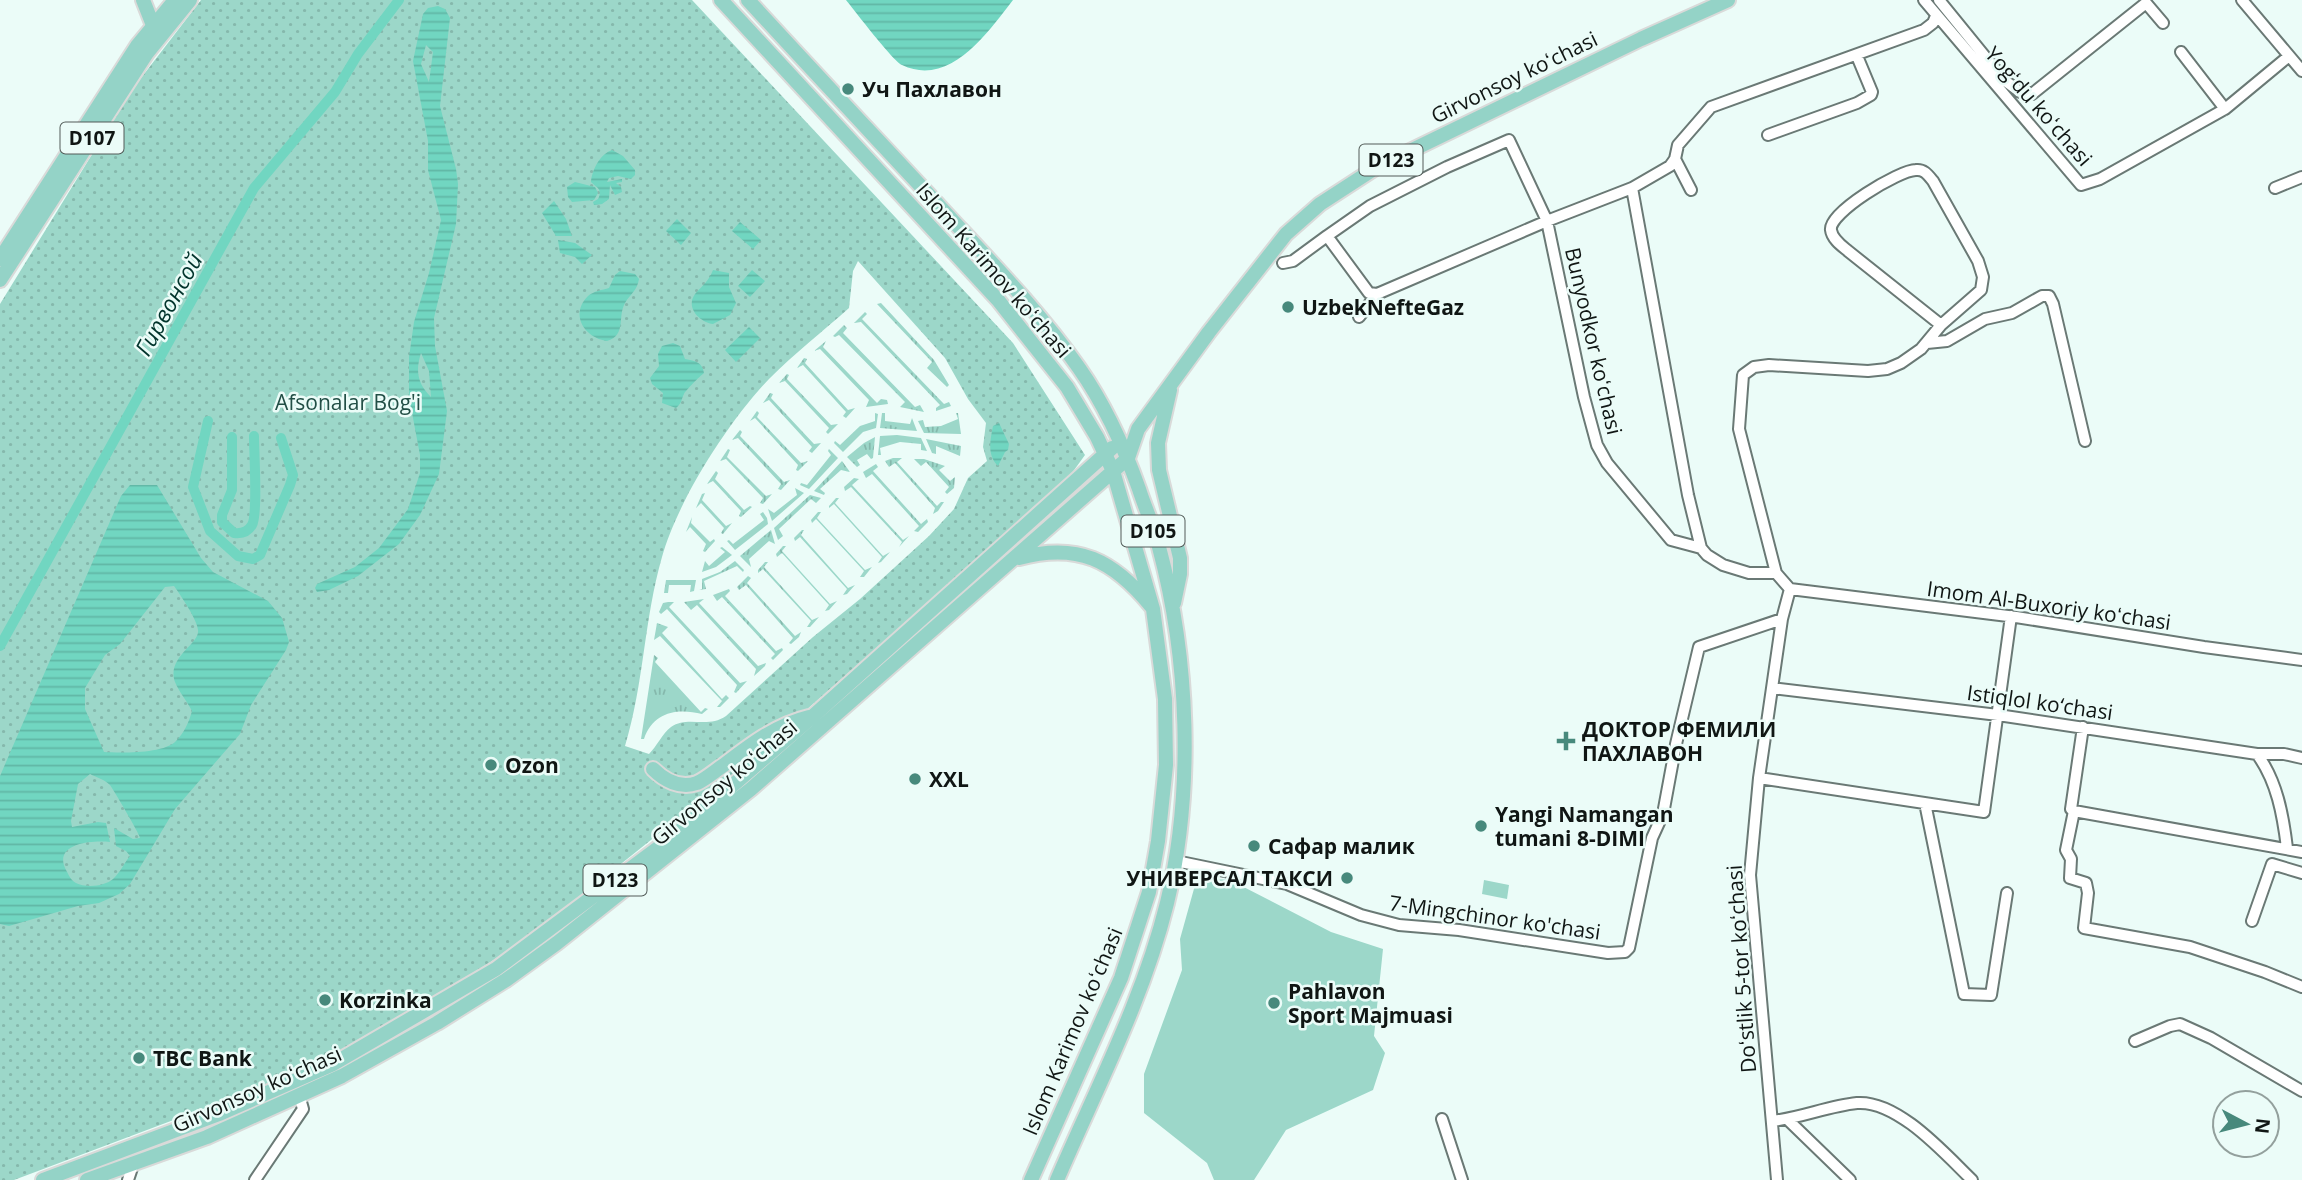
<svg xmlns="http://www.w3.org/2000/svg" width="2302" height="1180" font-family="'Open Sans',sans-serif">
<style>
.grass{fill:url(#grass-tufts)}
.park{fill:url(#park-dots);fill-rule:evenodd}
.garden{fill:#9cd7c9}
.water{fill:url(#water-rules);fill-rule:evenodd}
.lines{fill:none;stroke-linecap:round;stroke-linejoin:round}
.canal{stroke:#71d6c1;stroke-width:10}
.minor-casing{stroke:#6a7975;stroke-width:14}
.major-casing{stroke:#d9dad9;stroke-width:18}
.minor{stroke:#fff;stroke-width:10}
.major{stroke:#94d3c7;stroke-width:14}
.poi-dot{fill:#47897c;stroke:#ebfcf8;stroke-width:2.5}
.labels{text-anchor:middle;dominant-baseline:central;stroke-width:5;stroke-linejoin:round;paint-order:stroke}
.shield{fill:#ebfcf8;stroke:#525b58;stroke-width:2}
.shield-label{font-size:19px;font-weight:bold;fill:#101614}
.street-label{font-size:21px;fill:#101614;stroke:#ebfcf8}
.poi-label{font-size:21px;font-weight:bold;fill:#101614;stroke:#ebfcf8;text-anchor:start}
.park-label{font-size:21px;fill:#224f46;stroke:#ebfcf8}
.water-label{font-size:23px;font-style:italic;fill:#02342c;stroke:#ebfcf8}
</style>
<defs>
<pattern id="grass-tufts" width="24" height="20" patternUnits="userSpaceOnUse" patternTransform="scale(1.75)"><rect width="24" height="20" fill="#9cd7c9"/><path d="M3 7l-1-3M5 7V3M7 7l1-3M15 17l-1-3M17 17v-4M19 17l1-3" fill="none" stroke="#85b8ac"/></pattern>
<pattern id="park-dots" width="8" height="8" patternUnits="userSpaceOnUse" patternTransform="scale(1.75)"><rect width="8" height="8" fill="#9cd7c9"/><path d="M2 2h.1M6 6h.1" fill="none" stroke="#85b8ac" stroke-width="1.8" stroke-linecap="round"/></pattern>
<pattern id="water-rules" width="6" height="5" patternUnits="userSpaceOnUse" patternTransform="scale(1.75)"><rect width="6" height="5" fill="#71d6c1"/><path d="M0 2.5h6" fill="none" stroke="#61b7a5"/></pattern>
</defs>
<rect width="100%" height="100%" fill="#ebfcf8"/>
<!-- grass -->
<path class="grass" d="M881,303l53,57 15,25 -2,2 -20,-19 5,-6 -55,-58z
M865,312l2,2 -5,5 82,85 5,-2 2,4 -15,5v-3l4,-3 -79,-83 -7,1z
M844,325l3,3 -4,5 72,74 5,-2 4,7 -24,-5 5,-5 -66,-67 -4,2 -2,-1z
M826,341l-3,6 54,56 4,-4 6,1 1,4 -22,3 3,-7 -49,-51 -6,2z
M804,358l3,1 -2,4 43,47 7,-2 -9,10 -3,-2 3,-4 -43,-47 -6,3z
M787,374l2,1 -2,4 44,46 7,-1 -10,10 -2,-2 3,-4 -44,-47 -6,2z
M770,393l3,1 -2,4 43,46 7,-1 -9,10 -3,-2 3,-4 -43,-47 -6,3z
M757,411l2,2 -2,4 44,46 7,-2 -10,10 -2,-1 2,-5 -43,-47 -5,3z
M875,413l3,1 -2,14 -13,4 -20,20 -9,-9 1,-2 5,4 20,-19 15,-5z
M882,413h3v8l25,3 2,-6 5,13 -37,-3z
M956,413h2l3,21 -37,-1 -6,-12 5,-1 2,7 16,-1 17,-7z
M740,430l2,2 -2,4 44,46 6,-2 -9,10 -3,-1 3,-5 -43,-46 -6,2z
M897,435l24,3 6,13 -6,-1v-6l-21,-2 -20,6 1,7h-3l2,-19z
M875,437l-2,21 -2,1 -4,-5 -10,6 3,5 -3,2 -10,-10 17,-14z
M926,439l35,7 -1,10 -24,-10v8l-4,-1z
M728,449l2,1 -3,7 39,39 6,-2 -9,10 -3,-1 3,-5 -37,-39 -6,2z
M829,449l9,9 -29,31 -9,-4 1,-2 6,2 24,-30 -3,-4z
M893,458h9l-5,4 40,44 4,-4h3l-6,9 -5,3 2,-6 -40,-45 -6,4 -4,-6z
M914,459h10l21,7 -6,4 11,11 5,-4 -1,11 -7,6 -2,-2 4,-5 -23,-25 -5,4z
M842,461l8,11 -9,-2 -21,19 5,4 -1,2 -10,-4z
M876,464l2,3 -5,4 48,53 6,-5 1,3 -10,10 -4,-1 5,-5 -47,-52 -6,4 -3,-6z
M716,471l2,2 -3,6 29,31 6,-4 2,1 -11,10 -2,-1 2,-5 -28,-30 -6,3z
M854,478l5,1 -7,6 51,55 6,-4 -10,11 3,-5 -51,-55 -6,4 -1,-4z
M795,488l9,5 -32,28 -4,-12 6,4 23,-18z
M705,493l-3,7 24,26 6,-3 -9,11 -2,-1 3,-5 -23,-25 -5,5 6,-14z
M810,495l11,3 -5,5 -5,-4 -32,30 4,7 -5,4 -4,-12z
M836,498h3l-4,5 48,53 7,-4 -9,10 -3,1 4,-6 -48,-53 -5,4v-2z
M763,512l4,6 1,6 -33,26 -8,-9 2,-1 4,4 31,-24 -4,-6z
M818,512h3l-4,6 48,52 7,-3 -8,10h-4l4,-6 -48,-52 -4,4 -1,-3z
M692,517l-1,6 19,19 4,-3 1,2 -10,11 -2,-1 3,-7 -16,-17 -4,5z
M771,530l4,14 -6,-3 -20,18 2,8 -11,-11z
M802,530h2l-3,5 47,53 7,-3 -8,9 -4,1 4,-6 -47,-52 -5,4 -1,-3z
M783,546h3l-4,5 48,53 7,-3 -8,9 -4,1 4,-6 -47,-52 -5,4 -1,-3z
M722,547l10,8 -16,12 -14,5 3,-11 4,5 16,-14 -5,-4z
M735,561l9,9 -1,2 -6,-6 -33,15 2,8 -7,1 3,-1v-10l18,-7z
M765,562h3l-4,5 48,53 7,-3 -9,10h-3l4,-6 -48,-52 -5,4v-3z
M748,576l3,2 -4,5 48,53 6,-4 -2,5 -8,7 -2,-1 4,-5 -47,-53 -7,5 -2,-3z
M666,580h30l-2,11 -4,1 1,-7h-22l-1,8h-4z
M729,589l1,2 -5,5 51,55 6,-3 1,2 -10,10 -2,-2 4,-4 -53,-57 -5,4 -4,-6z
M704,599l-5,4 59,63 8,-3 -1,3 -11,10 2,-7 -59,-64 -6,5 -7,-8z
M668,602h6l-5,5 71,76 7,-2 -11,12 -2,-1 3,-7 -70,-76 -6,5 -2,-2 4,-9z
M657,623l11,4 -6,6 60,66 4,-4 3,3 -9,9h-3l5,-6 -62,-65 -6,4z
M654,655l4,3 -3,4 46,50 4,-4 3,1 -6,5c-25,-6 -49,-2 -58,25h-3z"/>
<!-- park -->
<path class="park" d="M201,0h491l321,343 72,112 -21,29 -333,292 -204,163 -189,119 -324,122h-14v-876l131,-213zM858,261l87,97 23,41 18,24 -3,24 4,14 -19,17 -14,31 -25,27 -69,63 -47,38 -87,79c-19,13 -38,-1 -55,11 -9,7 -14,19 -22,27l-24,-8c19,-62 19,-127 37,-189 16,-57 66,-135 107,-178 26,-26 53,-47 80,-71l4,-37z"/>
<!-- garden -->
<path class="garden" d="M1197,878l33,2 101,52 52,17 -9,87 11,17 -12,37 -87,40 -32,50h-40l-7,-17 -63,-50v-39l38,-104 -2,-31z
M1484,880l25,5 -2,14 -25,-5z"/>
<!-- water -->
<path class="water" d="M846,0h167c-25,32 -63,88 -111,65 -9,-4 -47,-54 -56,-65z
M438,6l7,3 5,9 -10,88 16,63 2,15 -2,40 -22,94 1,28 12,65 -8,63 -19,41 -21,29 -41,32 -29,14 -12,2 -2,-4 2,-4 38,-17 24,-19 29,-39 12,-36v-18l-11,-58v-40l5,-35 15,-49 12,-53 -13,-50v-29l-15,-80 10,-47 5,-6zM426,45l7,7 -4,30 -8,-18zM421,353l8,18 2,26c-13,-13 -16,-25 -10,-44z
M612,150l11,6 12,14v5l-4,4 -13,-3 -9,2 -2,4 15,-3v3l-6,1 5,4 1,5 -7,3 -5,-10 -1,14 -7,5 -8,1 -1,-3 5,-3c5,-10 -1,-11 -7,-17 1,-12 9,-28 21,-32z
M575,182l20,5 3,6 -4,7 -22,2 -4,-5 -1,-10z
M554,201l12,18 6,17h-16l-14,-23z
M677,219l14,14 -10,12 -15,-14z
M740,222l21,18 -8,9 -21,-18z
M558,240l17,3 17,12 -10,9 -7,-7 -15,-4z
M713,270l16,3v14l7,16 -6,12 -17,9c-13,-2 -28,-16 -18,-30 7,-8 14,-13 18,-24z
M752,270l13,11 -15,16 -12,-11z
M620,271l15,3 4,5c-2,12 -8,14 -14,24 -8,14 2,32 -18,38 -22,-3 -38,-26 -19,-45 6,-5 14,-6 21,-8l6,-13z
M749,327l11,11 -24,24 -11,-12z
M673,343l7,3 5,13c11,2 17,3 19,14 -4,3 -19,18 -20,21 -3,6 -2,9 -8,14l-14,-5 1,-10 -11,-9 -2,-6 9,-12 -1,-12 4,-8z
M999,423l10,21 -1,6 -3,2 -7,14c-11,-11 -8,-25 -5,-40z
M130,485h27l44,73 12,14 55,29 14,17 7,24 -3,8 -35,55 -11,29 -65,75 -45,75 -11,10 -20,9 -21,3 -69,20 -9,-2v-148l121,-280zM174,586c7,10 23,33 24,44 2,14 -32,27 -23,52 4,10 12,19 17,29 -3,11 -8,22 -16,30 -12,13 -56,12 -72,11l-19,-43v-21l20,-33 15,-11 45,-57zM90,774c6,3 15,6 20,11 3,4 29,48 30,53l-7,1 -19,-11 2,18 10,5 4,5c-6,7 -10,17 -17,23 -9,8 -32,10 -41,1 -3,-3 -4,-7 -6,-10 -14,-27 27,-30 44,-28l-4,-19 -8,-1 -26,5 -1,-6 7,-37z"/>
<g class="lines">
<!-- canal -->
<path class="canal" d="M208,421l-15,66 17,44 28,25 15,3 7,-4 30,-70 3,-10 -12,-37
M232,437v53l-10,25v7l12,11c8,1 14,-1 18,-8 6,-10 2,-73 2,-89
M0,646l254,-458 81,-96 23,-38 41,-54"/>
<!-- minor casing -->
<g class="minor-casing">
<path id="minor" d="M1924,0l157,185 19,-6 125,-70 -44,-57
M1939,0l65,80 16,12 12,2 114,-91 17,20
M2242,0l60,71
M2225,109l64,-53
M1768,135l89,-32 14,-8 1,-3 -15,-36
M1675,159l16,31
M1632,188l56,307 13,53 6,7 16,10 26,8h27l14,16
M2275,188l27,-11
M1327,236l43,-30 77,-39 62,-27 38,81 85,-33 38,-22 5,-7 3,-14 33,-38 213,-77 9,-7 3,-7
M1283,263l10,-2 34,-25 42,57 8,1 170,-73 37,176 13,48 10,18 64,77 30,8
M1359,317l18,-23
M1927,343l20,-2 38,-22 27,-6 30,-17h7l4,8 32,137
M1776,573l-37,-144 4,-54 11,-8 15,-2 99,6 19,-2 14,-6 20,-14 20,-24 40,-35 2,-13 -5,-16 -45,-80c-5,-6 -9,-12 -17,-11 -17,0 -88,43 -85,60 1,9 11,16 17,21l93,74
M1790,589l226,28 188,30 98,13
M1772,688l226,27 259,39h27l18,4
M2083,727l-12,82 3,2 228,41
M2257,754c20,27 26,61 30,94
M1759,778l225,34 27,-196
M1925,803l39,191 27,1 16,-102
M2074,811l-8,39 5,9 -1,19 16,5 2,10 -4,35 106,19 75,25 37,15
M1176,861l111,23 74,31 38,10 60,5 149,23 17,-1 4,-4 23,-110 11,-24 13,-70 23,-97 83,-28
M2252,921l20,-57 30,9
M2135,1041l35,-15 10,-2 31,14 91,53
M1442,1119l20,61
M1787,1119l63,61
M1772,1121c29,-3 56,-15 85,-18 41,-3 88,51 115,77
M128,1180l6,-18
M255,1180l48,-71 -4,-14
M1777,1180l-27,-305 9,-97 23,-159 8,-30"/>
</g>
<!-- major casing -->
<g class="major-casing">
<path id="major" d="M143,0l13,33
M721,0l277,300 69,87 30,50 16,34 40,138 12,90 1,66 -8,76 -9,51 -28,86 -90,202
M748,0c64,70 129,139 194,209 47,51 97,102 137,159 26,37 45,79 60,121 6,19 15,38 20,58 30,112 35,243 8,356 -24,97 -71,186 -110,277
M0,259l137,-213 38,-46
M0,280l147,-227 43,-53
M1170,390l-12,53 1,27 21,88v16l-6,29
M1019,558c59,-16 94,2 132,48
M653,769c11,11 27,20 44,14 9,-4 19,-13 27,-18 26,-20 52,-40 85,-48
M43,1180l176,-66 114,-50 163,-95 178,-133 139,-120 299,-268
M87,1180l120,-43 135,-61 95,-53 69,-43 51,-37 194,-154 377,-331 10,-29 71,-97 77,-98 34,-30 57,-37 264,-128 87,-39"/>
</g>
<!-- minor -->
<use href="#minor" class="minor"/>
<!-- major -->
<use href="#major" class="major"/>
</g>
<!-- markers -->
<g class="poi-dot">
<circle cx="848" cy="89" r="7"/>
<circle cx="1288" cy="307" r="7"/>
<path d="M1562.5 730.5h7v7h7v7h-7v7h-7v-7h-7v-7h7z"/>
<circle cx="491" cy="765" r="7"/>
<circle cx="915" cy="779" r="7"/>
<circle cx="1481" cy="826" r="7"/>
<circle cx="1254" cy="846" r="7"/>
<circle cx="1347" cy="878" r="7"/>
<circle cx="325" cy="1000" r="7"/>
<circle cx="1274" cy="1003" r="7"/>
<circle cx="139" cy="1058" r="7"/>
</g>
<g class="labels">
<!-- shield labels -->
<g class="shield">
<rect x="60.5" y="122.5" width="63" height="31" rx="5"/>
<rect x="1359.5" y="144.5" width="63" height="31" rx="5"/>
<rect x="1121.5" y="515.5" width="63" height="31" rx="5"/>
<rect x="583.5" y="864.5" width="63" height="31" rx="5"/>
</g>
<g class="shield-label">
<text x="92" y="138">D107</text>
<text x="1391" y="160">D123</text>
<text x="1153" y="531">D105</text>
<text x="615" y="880">D123</text>
</g>
<!-- street labels -->
<g class="street-label">
<text transform="translate(1514 77) rotate(-26)">Girvonsoy koʻchasi</text>
<text transform="translate(2039 106) rotate(49)">Yogʻdu koʻchasi</text>
<text transform="translate(994 270) rotate(49)">Islom Karimov koʻchasi</text>
<text transform="translate(1594 341) rotate(77)">Bunyodkor koʻchasi</text>
<text transform="translate(2049 605) rotate(8)">Imom Al-Buxoriy koʻchasi</text>
<text transform="translate(2040 702) rotate(8)">Istiqlol ko‘chasi</text>
<text transform="translate(724 782) rotate(-40)">Girvonsoy koʻchasi</text>
<text transform="translate(1495 917) rotate(8)">7-Mingchinor ko'chasi</text>
<text transform="translate(1741 969) rotate(-94)">Doʻstlik 5-tor koʻchasi</text>
<text transform="translate(1072 1031) rotate(-67)">Islom Karimov koʻchasi</text>
<text transform="translate(257 1089) rotate(-24)">Girvonsoy koʻchasi</text>
</g>
<!-- poi labels -->
<g class="poi-label">
<text x="862" y="89">Уч Пахлавон</text>
<text x="1302" y="307">UzbekNefteGaz</text>
<text x="1582" y="729">ДОКТОР ФЕМИЛИ<tspan x="1582" dy="24">ПАХЛАВОН</tspan></text>
<text x="505" y="765">Ozon</text>
<text x="929" y="779">XXL</text>
<text x="1495" y="814">Yangi Namangan<tspan x="1495" dy="24">tumani 8-DIMI</tspan></text>
<text x="1268" y="846">Сафар малик</text>
<text x="1333" y="878" text-anchor="end">УНИВЕРСАЛ ТАКСИ</text>
<text x="1288" y="991">Pahlavon<tspan x="1288" dy="24">Sport Majmuasi</tspan></text>
<text x="339" y="1000">Korzinka</text>
<text x="153" y="1058">TBC Bank</text>
</g>
<!-- park labels -->
<g class="park-label">
<text x="348" y="402">Afsonalar Bog'i</text>
</g>
<!-- water labels -->
<g class="water-label">
<text transform="translate(168 304) rotate(-61)">Гирвонсой</text>
</g>
</g>
<!-- north arrow -->
<g transform="translate(2246 1124) rotate(97)"><circle r="33" fill="#ebfcf8" stroke="#93a09d" stroke-width="2"/>
<path d="M0-5L12 26L0 18L-12 26Z" fill="#47897c"/>
<text y="-10" font-size="19" font-weight="bold" text-anchor="middle" fill="#101614">N</text>
</g>
</svg>
